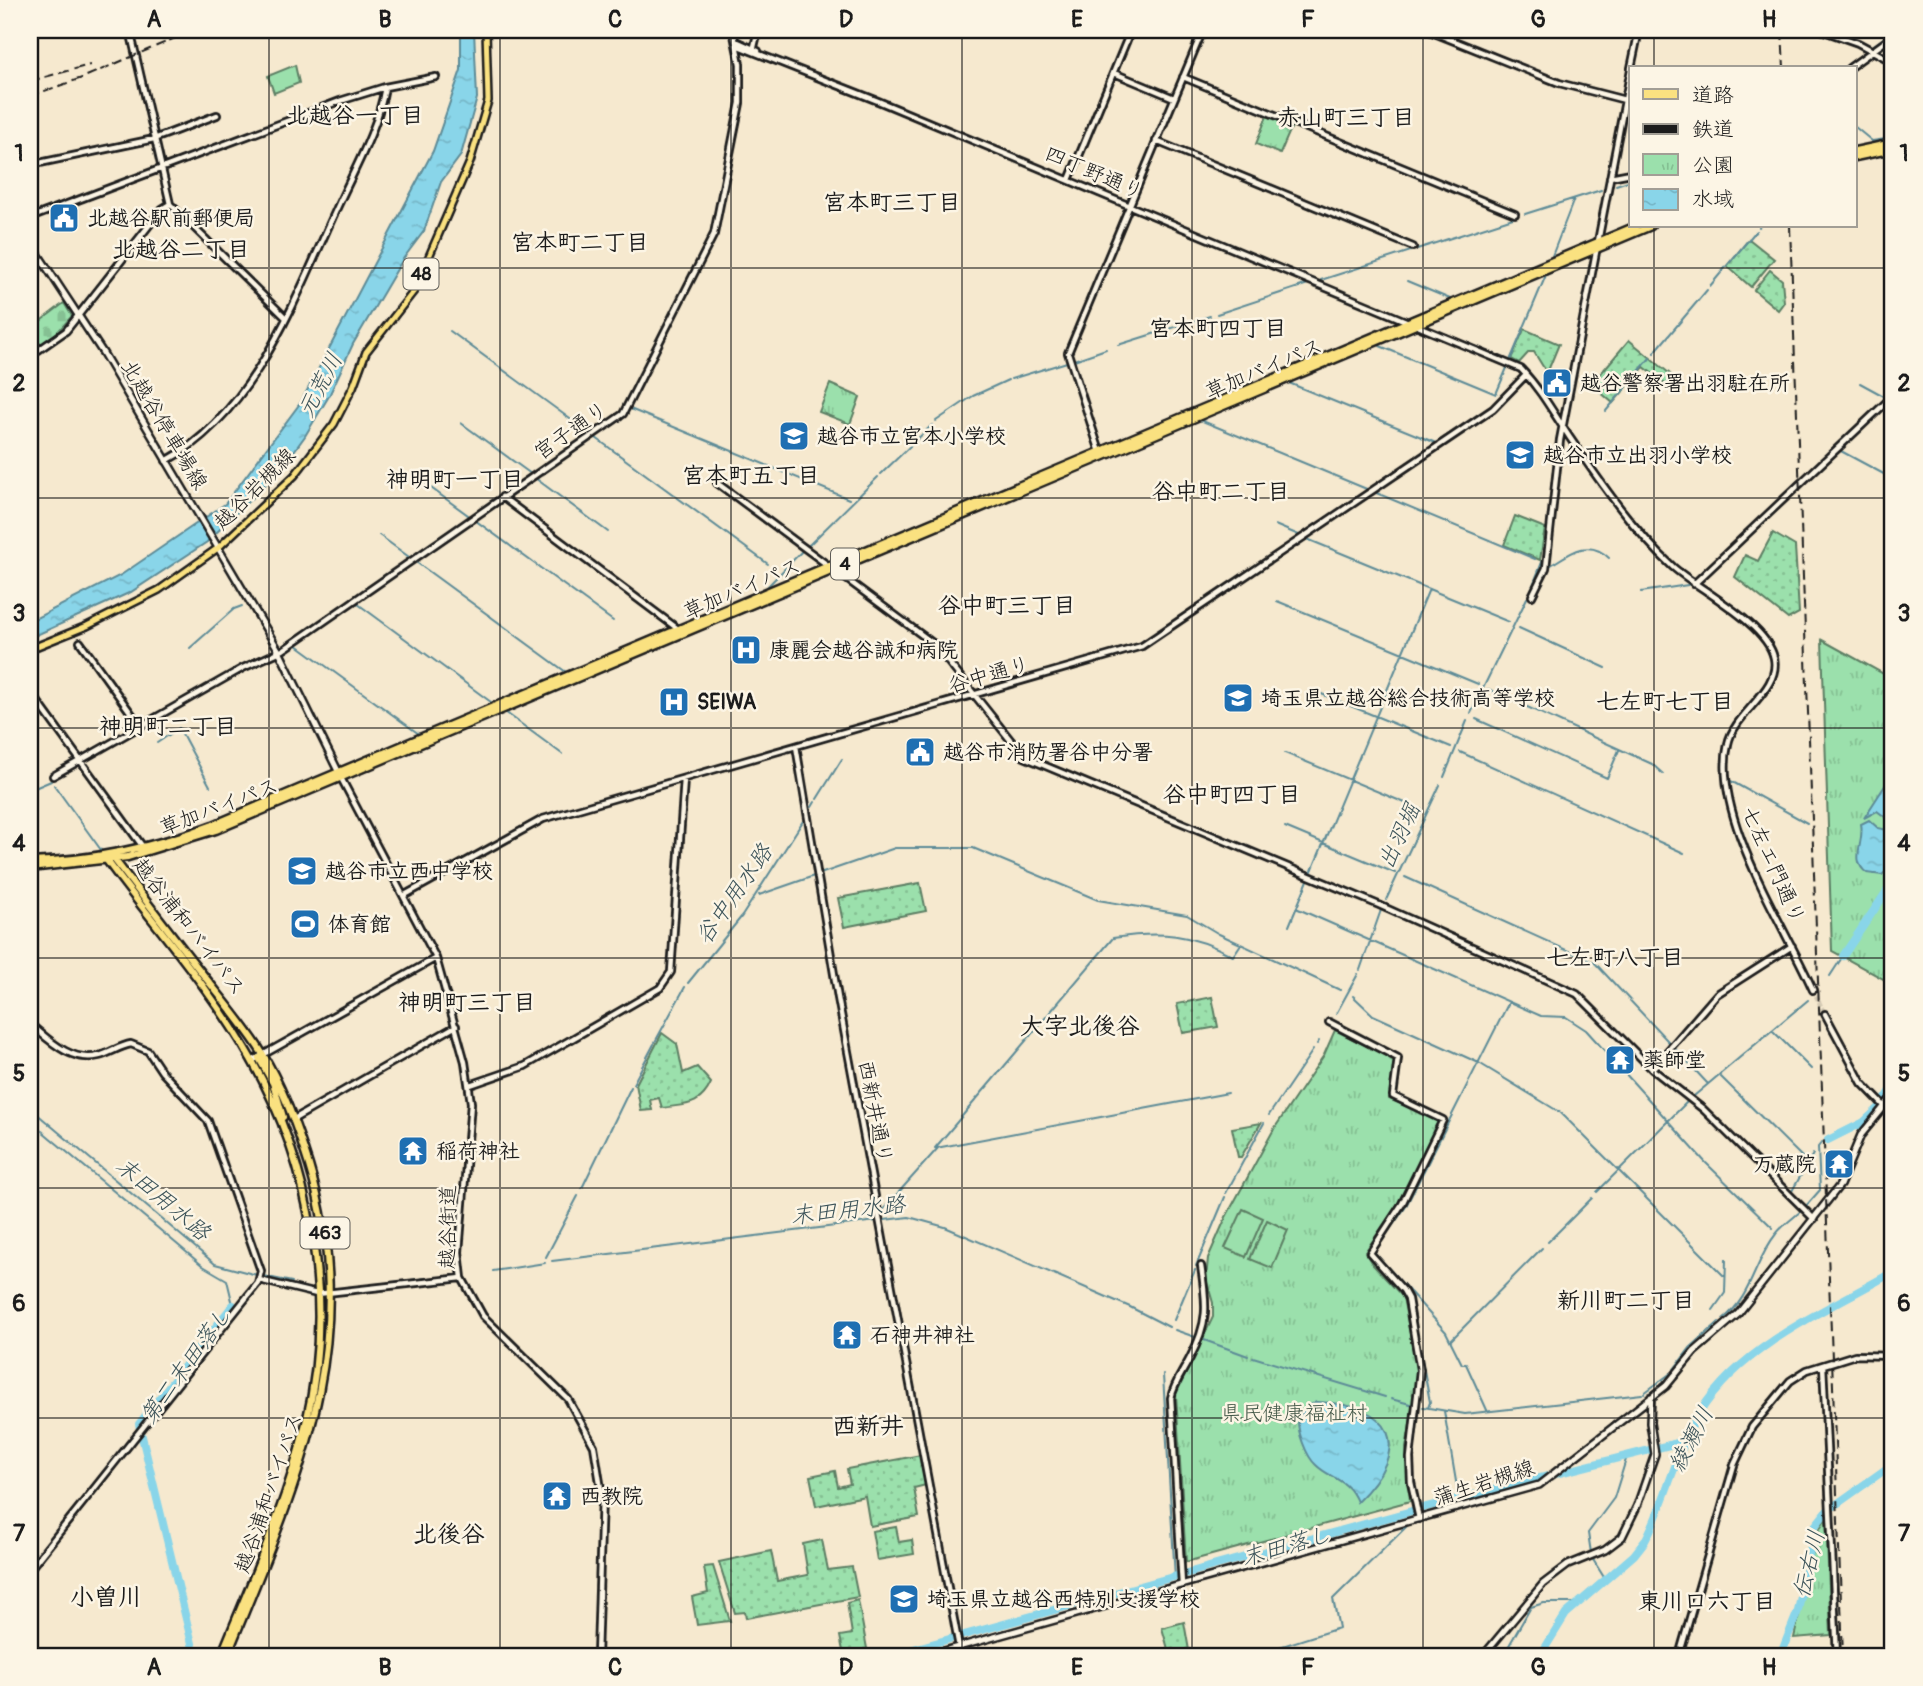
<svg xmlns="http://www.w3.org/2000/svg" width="1923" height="1686" font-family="Pangolin,'Klee One',sans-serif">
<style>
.grass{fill:url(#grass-dots);stroke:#5c7e64;stroke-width:2}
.cemetery{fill:url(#cemetery-stones);stroke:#5c7e64;stroke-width:2}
.park{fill:url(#park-tufts);stroke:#5c7e64;stroke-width:2}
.pitch{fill:#9be0ac;stroke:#5c7e64;stroke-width:2}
.water{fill:url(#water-ripples);stroke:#5d8b97;stroke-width:2}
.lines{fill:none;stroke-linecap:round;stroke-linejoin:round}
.stream{stroke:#5d8b97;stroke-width:2}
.river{stroke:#89d5e9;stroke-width:8}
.tertiary-tunnel{stroke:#d5cab4;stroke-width:4.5;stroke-dasharray:4.5 2;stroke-linecap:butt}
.tertiary-casing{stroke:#1c1c1c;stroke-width:10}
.secondary-casing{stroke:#1c1c1c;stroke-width:10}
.primary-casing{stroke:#1c1c1c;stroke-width:10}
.trunk-casing{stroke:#1c1c1c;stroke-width:11}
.tertiary{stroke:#fcf5e5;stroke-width:4.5}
.secondary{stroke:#fcf5e5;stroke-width:5}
.primary{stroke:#fae180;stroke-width:5}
.trunk{stroke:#fae180;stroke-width:6}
.rail{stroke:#1c1c1c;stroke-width:2;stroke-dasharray:10 5;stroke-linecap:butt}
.grid{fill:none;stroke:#1c1c1c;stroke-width:2;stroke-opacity:0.55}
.labels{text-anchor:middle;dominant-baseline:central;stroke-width:5;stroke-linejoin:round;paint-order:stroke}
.shield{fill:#fcf5e5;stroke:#5f5d58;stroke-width:2}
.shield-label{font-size:19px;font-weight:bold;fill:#1c1c1c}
.street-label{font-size:21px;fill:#1c1c1c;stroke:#fcf5e5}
.poi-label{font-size:21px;font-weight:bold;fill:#1c1c1c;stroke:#fcf5e5;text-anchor:start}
.park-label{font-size:21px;fill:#425747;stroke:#fcf5e5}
.neighbourhood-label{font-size:23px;font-weight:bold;fill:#1c1c1c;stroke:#fcf5e5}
.water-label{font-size:23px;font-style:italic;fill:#3d545a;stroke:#fcf5e5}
.quarter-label{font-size:24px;font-weight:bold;fill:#1c1c1c;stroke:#fcf5e5}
.neatline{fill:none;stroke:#1c1c1c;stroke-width:2.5}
.grid-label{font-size:23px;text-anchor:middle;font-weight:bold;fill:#1c1c1c}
</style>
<defs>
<pattern id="grass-dots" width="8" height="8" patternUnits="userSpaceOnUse" patternTransform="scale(1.75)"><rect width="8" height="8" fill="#9be0ac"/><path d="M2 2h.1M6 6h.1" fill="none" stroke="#85c093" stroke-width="1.8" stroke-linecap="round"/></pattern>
<pattern id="cemetery-stones" width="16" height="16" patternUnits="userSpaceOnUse" patternTransform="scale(1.75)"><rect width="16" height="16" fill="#9be0ac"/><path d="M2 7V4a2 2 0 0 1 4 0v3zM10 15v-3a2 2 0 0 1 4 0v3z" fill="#85c093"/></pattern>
<pattern id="park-tufts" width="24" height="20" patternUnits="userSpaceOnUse" patternTransform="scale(1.75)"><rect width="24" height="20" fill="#9be0ac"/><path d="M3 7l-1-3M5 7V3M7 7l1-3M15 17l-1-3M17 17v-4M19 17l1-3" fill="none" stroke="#85c093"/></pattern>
<pattern id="water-ripples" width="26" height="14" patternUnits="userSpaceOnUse" patternTransform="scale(1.75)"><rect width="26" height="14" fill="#89d5e9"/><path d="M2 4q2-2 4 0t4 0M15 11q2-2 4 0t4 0" fill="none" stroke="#76b6c7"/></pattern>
</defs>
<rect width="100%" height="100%" fill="#f6e9cf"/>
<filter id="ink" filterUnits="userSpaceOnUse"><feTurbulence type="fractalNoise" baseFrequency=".0143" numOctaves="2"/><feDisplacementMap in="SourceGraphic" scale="14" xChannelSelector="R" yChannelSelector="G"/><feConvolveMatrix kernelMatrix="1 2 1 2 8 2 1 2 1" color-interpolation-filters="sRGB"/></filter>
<g filter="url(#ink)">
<!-- grass -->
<path class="grass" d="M1749,239l25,20 -23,28 -24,-21z
M1770,270l12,10 2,22 -6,8 -24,-20z
M1524,329l35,15 -12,29 -13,-21h-5l-10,11 -8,-4z
M1629,340l46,38 -7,8 -24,-19 -31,36 -14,-12 4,-5 -7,-7z
M1515,516l30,12 -5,32 -36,-15z
M1773,533l22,13 4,67 -11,6 -53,-42 10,-22 13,6z
M920,883l6,28 -82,16 -6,-29z
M1212,997l6,30 -35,6 -6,-29z
M662,1033l15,11 6,29 14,-6 14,16c-11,24 -25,21 -49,25l-3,-10 -9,2 2,10 -11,1 -5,-27z
M1261,1123l-20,34h-3l-6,-29z
M921,1455l5,30 -12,3 5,29 -49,9 -5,-30 -49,10 -6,-30 25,-5 3,16 12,-3 -3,-15z
M896,1527l3,15 13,-2 2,14 -37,6 -5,-29z
M822,1540l6,30 24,-3 6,30 -112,21 -1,-6 -10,1 -16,-51 52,-11 6,30 31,-6 -5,-31z
M713,1566l17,55 -33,4 -5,-28 16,-4 -4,-26z
M858,1600l10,54 -24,2 -4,-20 12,-2 -5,-31z
M1184,1622l6,34h-20l-8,-28z"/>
<!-- cemetery -->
<path class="cemetery" d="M64,303l8,13 -18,20 -24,15v-22z"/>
<!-- park -->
<path class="park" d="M295,65l4,18 -25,10 -6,-17z
M1267,116l25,10 -12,28 -24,-10z
M830,384l30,13 -10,27 -31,-12z
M1822,640l71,39v286l-8,15 -53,-29z
M1335,1030l60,30 -6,39 48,20 2,5 -42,81 -32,47 7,12 31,33 13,69 1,20 -11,62 4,53 -224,61 -10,-168 37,-77v-14l-7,-24 2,-21 18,-41 48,-88 50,-74z
M1826,1517l5,118 -37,3 23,-104z"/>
<!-- pitch -->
<path class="pitch" d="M1243,1209l20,9 -17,39 -21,-9z
M1267,1220l21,10 -16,38 -22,-9z"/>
<!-- water -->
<path class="water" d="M461,30h13l3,68 -16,57 -20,27 -17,49 -21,28 -50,85 -24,52 -24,40 -24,33 -74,73 -76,50 -101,46v-17l91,-46 104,-71 76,-102 132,-251 28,-81z
M1886,784l7,4v35l-16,-12 -13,7z
M1869,820l9,8 15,3v34l-11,10 -15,-2c-18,-13 -2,-31 -6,-49z
M1316,1402c78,2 98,44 41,100 -9,-24 -27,-23 -41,-37 -10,-9 -19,-34 -18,-47l7,-10z"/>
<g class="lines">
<!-- stream -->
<path class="stream" d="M1874,45l19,-14
M1843,68l23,-16
M1855,127l17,14 21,-3
M1616,185l15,-5
M1525,214l76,-24
M1759,227l1,-1
M1552,256l22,-57
M1321,280l192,-62
M1407,281l43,18
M1710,286l46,-55
M1217,314l91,-30
M450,331l318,233
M1118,345l92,-29
M1380,346l116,48 50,-119 13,-6
M1654,353l53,-63
M1074,360l32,-11
M1011,379l56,-17
M1289,383l147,60
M1860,383l33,18
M630,409l219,90
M1606,411l44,-53
M1200,420l169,70
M936,421l37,-25 35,-16
M461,423l70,51
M1839,450l54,29
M881,474l51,-49
M535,478l73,54
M420,480l193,141
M1374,492l161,67
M1275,525l26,11
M379,535l187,137
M1307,539l202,83
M808,546l70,-69
M1548,567c21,-13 40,-30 61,-9
M766,588l37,-38
M1531,590l13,-33
M1641,592l47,-7
M1277,601l201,83
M358,604l137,101
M1519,628l87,40
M297,645l122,89
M190,648l44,-39 8,-3
M1488,689l164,75 11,10
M1319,693l132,54
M505,712l57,42
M1471,713l56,-115
M1476,719l131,59 12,-28
M157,743l22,-15 31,58
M1460,752l224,101
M1285,753l137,57
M1444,777l23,-56
M1729,780l78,43
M54,785l47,65
M30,790l21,-9
M817,799l25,-40
M812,807l3,-5
M1285,827l110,46
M1405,877l190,86 113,121
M759,895l136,-47h78l125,52 89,15 32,19 121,56
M1386,900l54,-115
M1296,908l245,108 25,1 20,13 120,133 67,65
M1289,926l140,-337
M1360,970l21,-60
M1830,976l13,-20
M688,983l54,-67 61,-95
M1353,996l20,19 106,48 82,50 163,163
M1336,1014l22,-40
M1772,1030l39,39
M655,1042l30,-55
M1317,1044l2,-3
M1720,1076l89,88
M633,1084l21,-40
M30,1108l185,156 42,11
M1269,1115l44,-65
M30,1121l173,145 24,14 6,25
M935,1148l178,-210c48,-7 78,-5 120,18l8,-12
M936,1148l292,-55
M582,1188l49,-101
M1792,1191l21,-37
M1597,1192l91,-91 120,-101
M1226,1193l38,-70
M1806,1206l14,-16 -2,-43 4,-5
M874,1220l64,-72
M1548,1242l44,-44
M546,1257l32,-61
M552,1261l357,-44 36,10 185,80 39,20
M1196,1266l29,-69
M493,1271l52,-8
M263,1276l29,6
M344,1288l83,-10
M1410,1292l36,40 16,32h4l21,46
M1713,1310l12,-17 1,-34
M1723,1319c29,-22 31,-58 53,-85 7,-9 17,-16 25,-23
M1174,1320l21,-50
M1175,1330l20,7
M1204,1340l44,16
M1451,1340l91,-92
M1253,1357l132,40
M1674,1369l16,-21 29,-26
M1163,1375l12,203
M1644,1393l27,-20
M1391,1399l23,6
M1423,1407l42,7 177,-20
M1428,1408l2,-6 -21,-111 -35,-39 31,-44 104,-206
M1444,1411l15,88
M1419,1513l7,-6
M1591,1553l-3,-20 26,-35 14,-45
M1592,1558l13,21
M1799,1604l3,1
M1251,1656l88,-28 -6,-29 75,-74
M1503,1656l28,-49 13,-4h35"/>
<!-- river -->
<path class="river" d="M1843,956l50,-74
M1883,1103l10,-15
M1828,1140l36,-18 15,-14
M195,1656l-56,-232 94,-119
M888,1656l538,-149 259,-66
M1540,1656l26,-42 68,-59 11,-14c20,-38 29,-81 49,-119 41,-75 129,-109 199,-150
M1780,1656l18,-45 17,-85 12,-15 66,-47"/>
<!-- tertiary-tunnel -->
<path class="tertiary-tunnel" d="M1813,990l12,24"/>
<!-- tertiary casing -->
<g class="tertiary-casing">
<path id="tertiary" d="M130,30l40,174 116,114
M1427,30l132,53 66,17
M1821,30l37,13 35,19
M737,42l4,5 137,54 643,268c20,21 33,45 49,69 30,44 64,93 103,129 25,22 94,57 101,91 7,32 -40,55 -46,86 -17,71 56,180 85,246
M738,42l20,9
M754,47l4,-17
M1631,68l8,-38
M1849,68l44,-32
M1114,73l60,25
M1183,77l332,137
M1156,141l257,106
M30,165l124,-26 63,-24
M1610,177l21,-4
M1069,180l62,-150
M30,218l310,-117 45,-14 51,-10
M30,356l36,-25 96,-122 8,-5
M1100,452l-32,-99 135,-323
M166,461c89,-48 130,-164 170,-251 18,-40 42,-81 49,-123
M717,483l217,161 90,113 355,148 198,89 75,75 51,40 111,110
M502,497l176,132
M1694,584l199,-188
M1532,596l14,-28 14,-128 71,-371
M80,642l61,85
M30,691l113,156
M796,746l42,252 121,649
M53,776l190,-108 40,-18 340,-236 91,-180 26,-131v-39l-7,-34
M341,778l95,180 29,104 6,41 -12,149 3,26 21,38 85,83 26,47 8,49 -5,161
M405,895l138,-76 599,-173 351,-237 33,-34
M1825,1014l37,69 31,32
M1329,1022l69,36 -5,38 50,24 -41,84 -32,49 33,37 5,9 12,71 -10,88 1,24 8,37
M30,1024c19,16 41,39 69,32 11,-3 21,-10 32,-12l17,7 14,21 46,49 53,150 -3,12 -228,286
M252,1061l184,-103
M1652,1069l65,-75 75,-48
M470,1085l55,-19 135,-78 11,-16 13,-193
M294,1119l162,-93
M259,1280l58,14 145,-16
M1823,1365l14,291
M1182,1585l-11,-187c3,-15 12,-26 19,-40 19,-36 17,-53 11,-92
M1679,1656l55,-191 18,-38 38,-46 17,-11 48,-15 38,1"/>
</g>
<!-- secondary casing -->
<g class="secondary-casing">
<path id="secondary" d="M30,242l73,111 176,298 61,124
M926,1656l613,-171 127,-99 28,-34 44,-38 102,-129 21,-50 32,-39
M1483,1656l60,-72 25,-19 37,-15 17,-13 15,-31 18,-52 -5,-31 1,-26"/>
</g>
<!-- primary casing -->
<g class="primary-casing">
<path id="primary" d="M30,649l57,-23 72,-36 59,-42 77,-73 39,-51 19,-37 13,-35 48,-61 56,-129 18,-61 -2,-71"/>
</g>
<!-- trunk casing -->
<g class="trunk-casing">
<path id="trunk" d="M1855,151l38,-8
M1855,157l38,-8
M105,858c49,67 105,129 146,201 61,107 84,243 55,364 -19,80 -54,157 -85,233
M114,859c29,38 58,76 87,113 21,27 44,53 61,81 19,31 31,64 42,97 64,187 -8,335 -77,506
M30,862c64,-2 123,-14 183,-37l1423,-599
M30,868l98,-11 88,-27 1435,-604
M259,1058l14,25 10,34"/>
</g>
<!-- tertiary -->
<use href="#tertiary" class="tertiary"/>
<!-- secondary -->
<use href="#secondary" class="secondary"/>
<!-- primary -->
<use href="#primary" class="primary"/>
<!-- trunk -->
<use href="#trunk" class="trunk"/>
<!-- rail -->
<path class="rail" d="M1782,30l2,38
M30,81l60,-16
M30,96l52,-18 112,-48
M1790,226l53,1430"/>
</g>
</g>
<!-- grid -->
<path class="grid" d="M269,30v1626M500,30v1626M731,30v1626M962,30v1626M1192,30v1626M1423,30v1626M1654,30v38M1654,226v1430M30,268h1863M30,498h1863M30,728h1863M30,958h1863M30,1188h1863M30,1418h1863"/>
<!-- icons -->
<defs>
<g id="civic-square" transform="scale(1.575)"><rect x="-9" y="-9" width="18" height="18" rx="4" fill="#1f6fb2" stroke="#fcf5e5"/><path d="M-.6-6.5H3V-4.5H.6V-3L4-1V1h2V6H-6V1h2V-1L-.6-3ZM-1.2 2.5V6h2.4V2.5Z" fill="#fff"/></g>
<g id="school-square" transform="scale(1.575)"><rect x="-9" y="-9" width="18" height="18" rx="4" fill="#1f6fb2" stroke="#fcf5e5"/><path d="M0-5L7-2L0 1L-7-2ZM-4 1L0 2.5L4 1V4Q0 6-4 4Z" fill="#fff"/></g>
<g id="hospital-square" transform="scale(1.575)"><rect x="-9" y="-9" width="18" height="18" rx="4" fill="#1f6fb2" stroke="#fcf5e5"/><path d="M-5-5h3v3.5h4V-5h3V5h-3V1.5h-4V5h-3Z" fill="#fff"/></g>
<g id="stadium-square" transform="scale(1.575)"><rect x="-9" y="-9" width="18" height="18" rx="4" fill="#1f6fb2" stroke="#fcf5e5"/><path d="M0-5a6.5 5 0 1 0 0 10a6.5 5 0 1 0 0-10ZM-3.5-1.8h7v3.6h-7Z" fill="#fff"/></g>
<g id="temple-square" transform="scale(1.575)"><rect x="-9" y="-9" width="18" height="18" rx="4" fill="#1f6fb2" stroke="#fcf5e5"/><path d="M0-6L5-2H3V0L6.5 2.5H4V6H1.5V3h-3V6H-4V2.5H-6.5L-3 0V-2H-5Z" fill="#fff"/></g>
</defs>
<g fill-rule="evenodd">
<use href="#civic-square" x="64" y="218"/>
<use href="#civic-square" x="1557" y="383"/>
<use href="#school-square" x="794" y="436"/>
<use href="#school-square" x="1520" y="455"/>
<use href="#hospital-square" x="746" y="650"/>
<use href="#school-square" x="1238" y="698"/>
<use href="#hospital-square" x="674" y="702"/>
<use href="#civic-square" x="920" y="752"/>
<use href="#school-square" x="302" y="871"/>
<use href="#stadium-square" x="305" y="924"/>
<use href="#temple-square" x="1620" y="1060"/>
<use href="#temple-square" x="413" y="1151"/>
<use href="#temple-square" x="1839" y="1164"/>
<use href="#temple-square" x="847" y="1335"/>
<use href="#temple-square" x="557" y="1496"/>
<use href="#school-square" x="904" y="1599"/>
</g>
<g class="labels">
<!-- shield labels -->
<g class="shield">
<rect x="403.5" y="258.5" width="35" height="31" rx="5"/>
<rect x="831" y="548.5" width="28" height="31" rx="5"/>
<rect x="300.5" y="1217.5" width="49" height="31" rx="5"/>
</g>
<g class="shield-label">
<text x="421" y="274">48</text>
<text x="845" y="564">4</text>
<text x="325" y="1233">463</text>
</g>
<!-- street labels -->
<g class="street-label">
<text transform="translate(1094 173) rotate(23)">四丁野通り</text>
<text transform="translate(1264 369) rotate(-23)">草加バイパス</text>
<text transform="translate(164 425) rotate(59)">北越谷停車場線</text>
<text transform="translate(571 431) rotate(-35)">宮子通り</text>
<text transform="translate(255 489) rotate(-45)">越谷岩槻線</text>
<text transform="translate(742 589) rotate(-23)">草加バイパス</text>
<text transform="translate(989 675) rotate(-16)">谷中通り</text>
<text transform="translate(219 807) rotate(-21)">草加バイパス</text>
<text transform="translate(1773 865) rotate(66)">七左エ門通り</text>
<text transform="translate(189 927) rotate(52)">越谷浦和バイパス</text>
<text transform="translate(875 1112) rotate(79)">西新井通り</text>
<text transform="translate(448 1227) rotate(-89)">越谷街道</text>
<text transform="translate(1484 1483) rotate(-18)">蒲生岩槻線</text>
<text transform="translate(269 1493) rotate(-71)">越谷浦和バイパス</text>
</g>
<!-- poi labels -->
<g class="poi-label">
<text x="87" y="218">北越谷駅前郵便局</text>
<text x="1580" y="383">越谷警察署出羽駐在所</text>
<text x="817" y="436">越谷市立宮本小学校</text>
<text x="1543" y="455">越谷市立出羽小学校</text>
<text x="769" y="650">康麗会越谷誠和病院</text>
<text x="1261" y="698">埼玉県立越谷総合技術高等学校</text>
<text x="697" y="702">SEIWA</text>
<text x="943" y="752">越谷市消防署谷中分署</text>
<text x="325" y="871">越谷市立西中学校</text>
<text x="328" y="924">体育館</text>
<text x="1643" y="1060">薬師堂</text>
<text x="436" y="1151">稲荷神社</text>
<text x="1816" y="1164" text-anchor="end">万蔵院</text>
<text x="870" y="1335">石神井神社</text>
<text x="580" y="1496">西教院</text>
<text x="927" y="1599">埼玉県立越谷西特別支援学校</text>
</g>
<!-- park labels -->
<g class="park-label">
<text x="1294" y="1413">県民健康福祉村</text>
</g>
<!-- neighbourhood labels -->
<g class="neighbourhood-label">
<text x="355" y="115">北越谷一丁目</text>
<text x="1346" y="117">赤山町三丁目</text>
<text x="892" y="202">宮本町三丁目</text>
<text x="580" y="242">宮本町二丁目</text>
<text x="181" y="249">北越谷二丁目</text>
<text x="1218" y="328">宮本町四丁目</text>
<text x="751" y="475">宮本町五丁目</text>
<text x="455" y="479">神明町一丁目</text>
<text x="1221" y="491">谷中町二丁目</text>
<text x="1007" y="605">谷中町三丁目</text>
<text x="1665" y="701">七左町七丁目</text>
<text x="168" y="726">神明町二丁目</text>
<text x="1232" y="794">谷中町四丁目</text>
<text x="1615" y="957">七左町八丁目</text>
<text x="467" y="1002">神明町三丁目</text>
<text x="1626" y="1300">新川町二丁目</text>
<text x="1707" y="1601">東川口六丁目</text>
</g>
<!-- water labels -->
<g class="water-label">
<text transform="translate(320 385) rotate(-62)">元荒川</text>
<text transform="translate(1399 836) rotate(-65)">出羽堀</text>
<text transform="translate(734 894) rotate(-55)">谷中用水路</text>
<text transform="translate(163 1199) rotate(40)">末田用水路</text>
<text transform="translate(848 1210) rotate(-6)">末田用水路</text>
<text transform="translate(186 1365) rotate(-54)">第二末田落し</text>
<text transform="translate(1691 1439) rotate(-62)">綾瀬川</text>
<text transform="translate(1286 1546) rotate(-16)">末田落し</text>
<text transform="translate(1809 1564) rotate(-76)">伝右川</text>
</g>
<!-- quarter labels -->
<g class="quarter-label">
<text x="1080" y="1026">大字北後谷</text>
<text x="868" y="1426">西新井</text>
<text x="449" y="1534">北後谷</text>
<text x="106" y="1597">小曽川</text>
</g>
</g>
<!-- margin -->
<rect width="1923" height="1686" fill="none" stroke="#fcf5e5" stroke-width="77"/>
<!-- legend -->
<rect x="1629" y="66" width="228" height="161" fill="#fcf5e5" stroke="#a29e95" stroke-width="2"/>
<rect x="1643" y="89" width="35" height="10" fill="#fae180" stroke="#a29e95" stroke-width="2"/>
<text x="1692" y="102" font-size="21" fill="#1c1c1c">道路</text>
<rect x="1643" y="124" width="35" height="10" fill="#1c1c1c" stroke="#a29e95" stroke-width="2"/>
<text x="1692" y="136" font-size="21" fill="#1c1c1c">鉄道</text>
<rect x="1643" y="154" width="35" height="21" fill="url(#park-tufts)" stroke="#a29e95" stroke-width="2"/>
<text x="1692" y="172" font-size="21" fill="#1c1c1c">公園</text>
<rect x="1643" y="189" width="35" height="21" fill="url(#water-ripples)" stroke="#a29e95" stroke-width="2"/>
<text x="1692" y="206" font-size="21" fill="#1c1c1c">水域</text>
<rect x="38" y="38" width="1846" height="1610" class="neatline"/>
<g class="grid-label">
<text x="154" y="27">A</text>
<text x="385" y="27">B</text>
<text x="615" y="27">C</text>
<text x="846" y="27">D</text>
<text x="1077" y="27">E</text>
<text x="1308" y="27">F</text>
<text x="1538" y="27">G</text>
<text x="1769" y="27">H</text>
<text x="19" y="161">1</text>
<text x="1904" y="161">1</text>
<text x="19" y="391">2</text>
<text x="1904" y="391">2</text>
<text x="19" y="621">3</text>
<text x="1904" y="621">3</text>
<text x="19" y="851">4</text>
<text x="1904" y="851">4</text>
<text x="19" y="1081">5</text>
<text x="1904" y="1081">5</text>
<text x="19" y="1311">6</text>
<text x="1904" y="1311">6</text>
<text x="19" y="1541">7</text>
<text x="1904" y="1541">7</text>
<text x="154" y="1675">A</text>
<text x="385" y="1675">B</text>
<text x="615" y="1675">C</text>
<text x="846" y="1675">D</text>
<text x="1077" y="1675">E</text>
<text x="1308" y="1675">F</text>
<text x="1538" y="1675">G</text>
<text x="1769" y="1675">H</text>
</g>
</svg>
